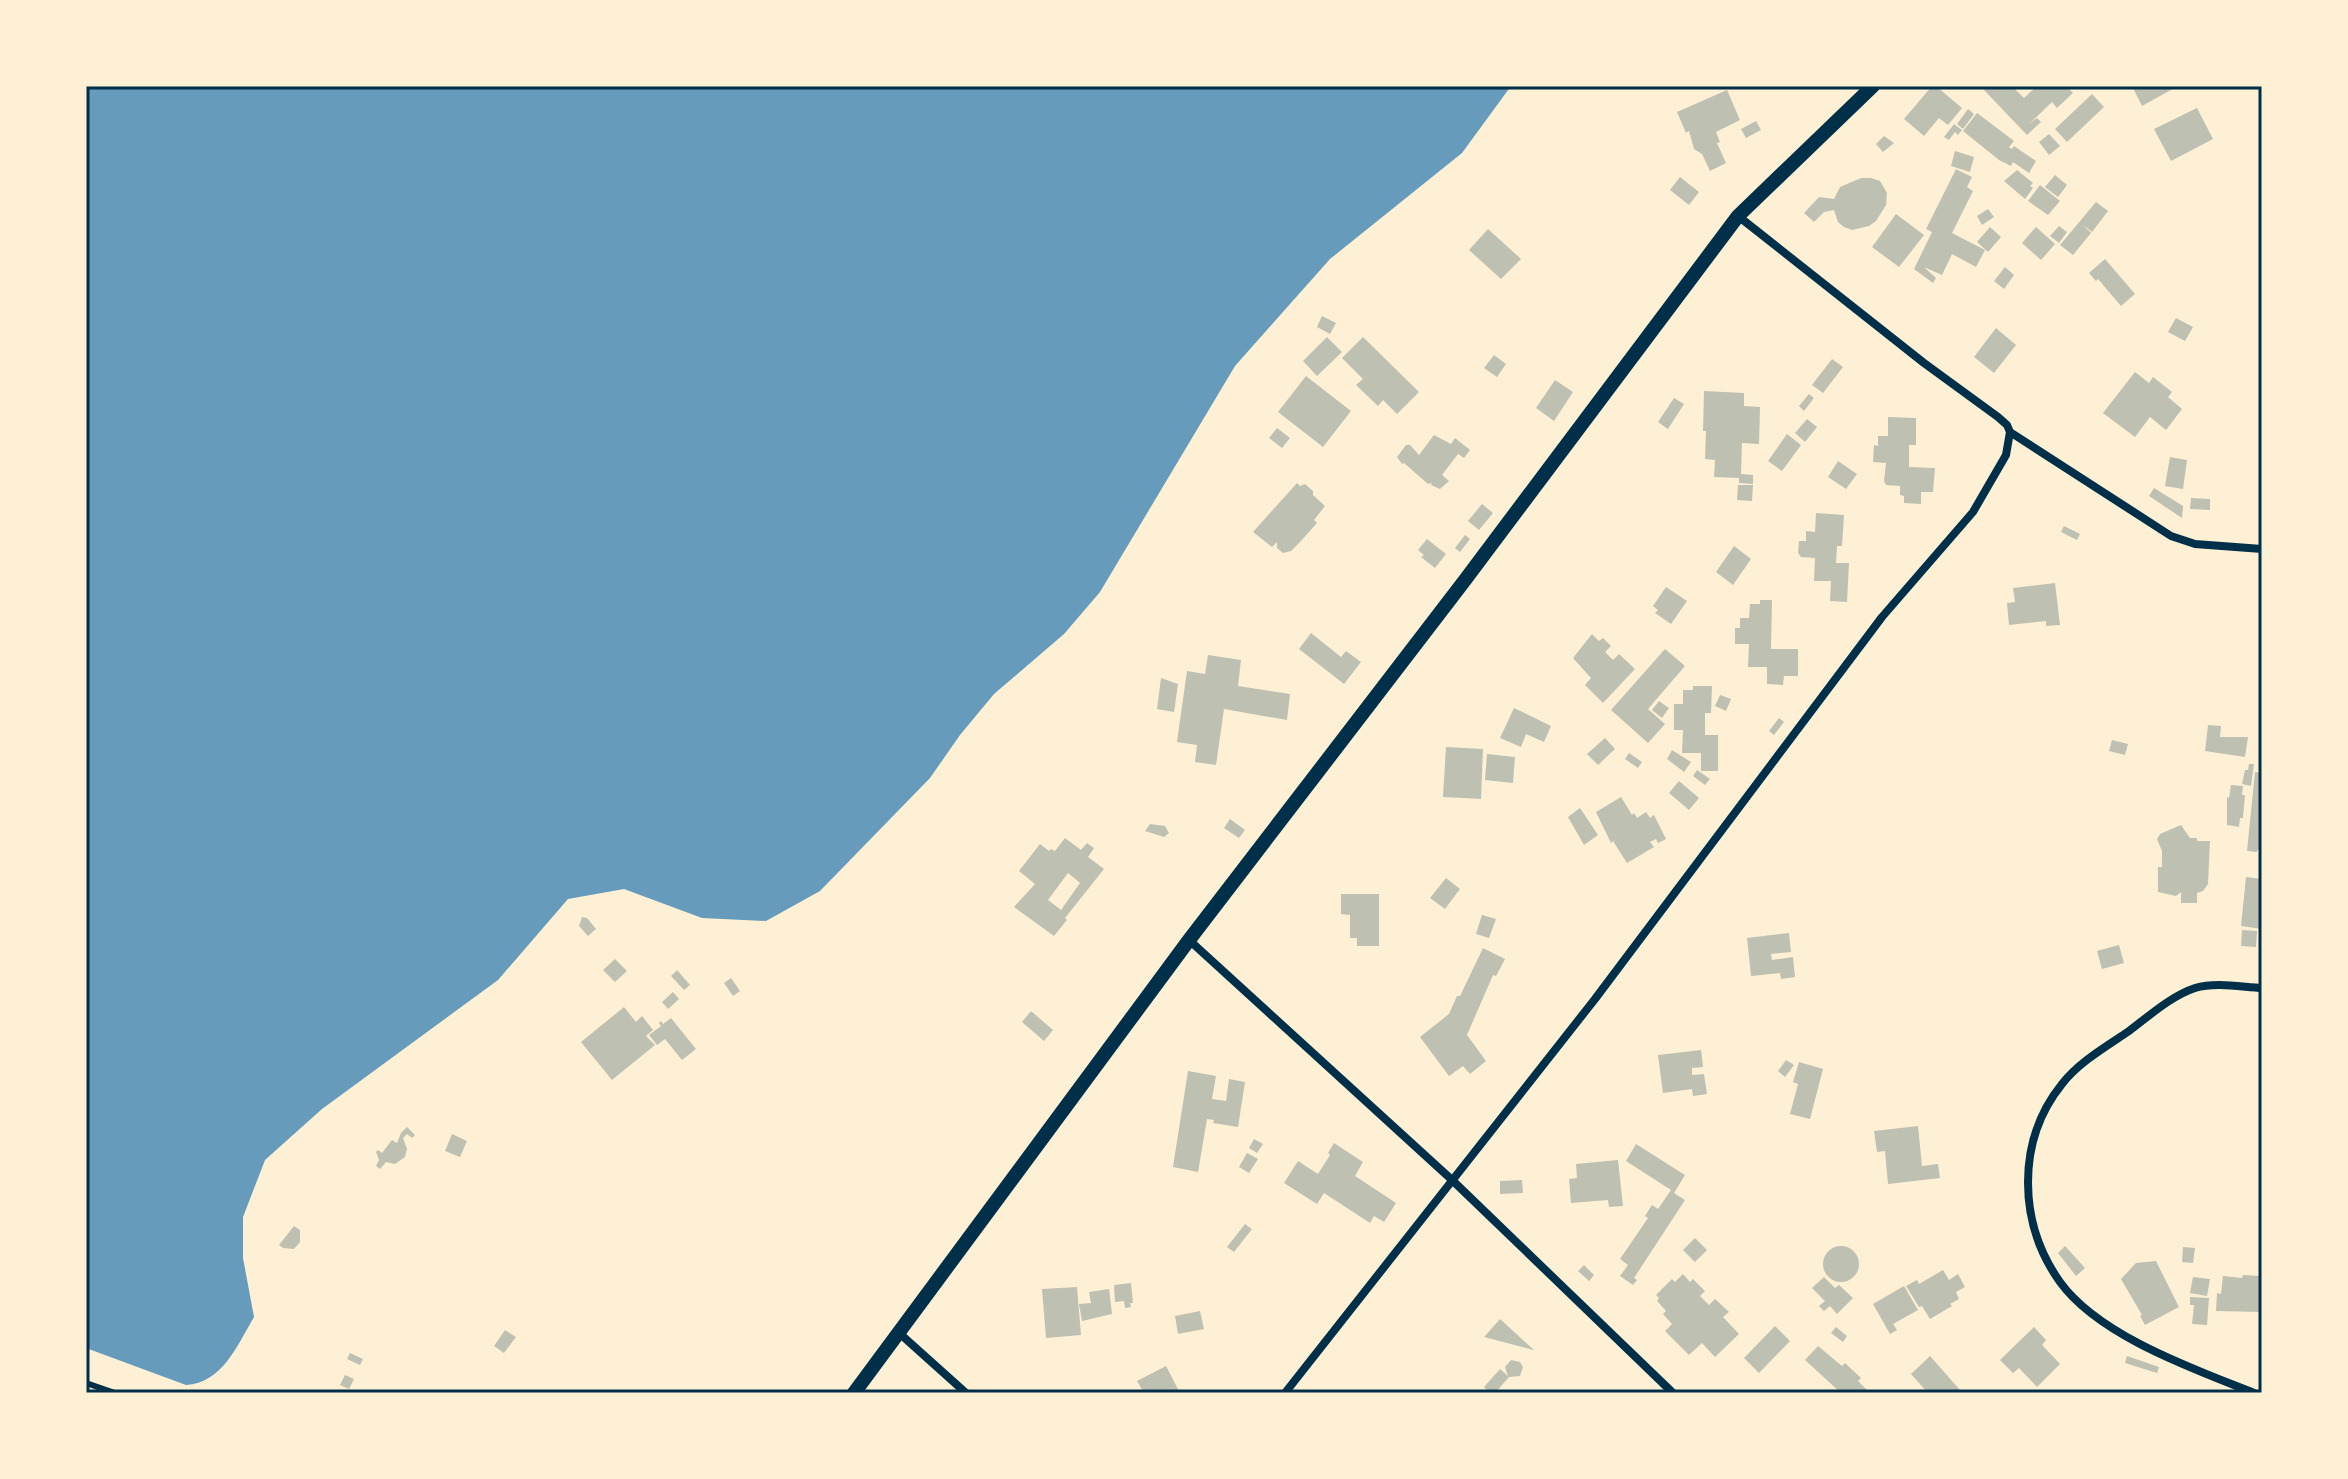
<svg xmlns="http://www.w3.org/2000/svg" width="2348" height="1479" font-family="Commissioner,sans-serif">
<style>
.water{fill:#669bbc}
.building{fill:#bec0b2;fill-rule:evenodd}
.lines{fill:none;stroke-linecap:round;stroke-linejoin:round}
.service{stroke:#003049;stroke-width:6}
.minor{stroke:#003049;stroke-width:8}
.tertiary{stroke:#003049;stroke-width:14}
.neatline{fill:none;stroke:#003049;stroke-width:3}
</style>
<rect width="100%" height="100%" fill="#fdf0d5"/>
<!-- water -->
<path class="water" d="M86,86h1425l-49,67 -132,106 -95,107 -135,226 -36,42 -70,60 -34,41 -30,43 -110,113 -54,30 -64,-3 -78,-29 -56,10 -70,81 -176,129 -57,51 -22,57v41l11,59c-17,29 -32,66 -68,68l-100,-37z"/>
<!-- building -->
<path class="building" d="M1932,86h4l26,22 -14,17 -9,-7 -15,18 -20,-17z
M1988,86h24l12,12 13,-12h29l7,7 -16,15 -5,-6 -23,22 8,-6 4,4 -14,13 -43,-45z
M2132,86h46l-36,20z
M1727,90l13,30 -24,12 4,10 -3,1 9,20 -16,8 -8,-17 -8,-5 -5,-18 -3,2 -9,-21z
M2092,94l12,13 -37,35 -12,-13z
M2197,108l16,31 -42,22 -17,-32z
M1968,109l6,5 -11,15 -6,-5z
M1977,113l37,28 -5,6 3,2 2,-3 22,15 -7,12 -16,-11 -2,4 -12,-6 -36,-29z
M1756,121l5,9 -15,8 -5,-9z
M1954,124l8,6 -4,5 -3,-3 -6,8 -5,-3z
M2049,134l11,12 -11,9 -10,-13z
M1884,136l10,7 -11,9 -7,-8z
M1955,151l19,6 -4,15 -19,-6z
M1956,169l16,8 -5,10 6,4 -21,42 33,17 -9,17 -24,-13 -10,21 -18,-8 12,11 -3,5 -19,-14 18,-37 -6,-3z
M2017,170l16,13 -3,3 3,2 -8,11 -21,-18z
M2055,175l12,10 -9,12 -13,-10z
M1680,177l19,15 -10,13 -19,-15z
M1861,178h10l9,3 7,12 -1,12 -10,16 -7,5 -17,4 -8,-3 -6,-5 -4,-12 -10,2 -10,10 -10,-9 15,-16 15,2 6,-12z
M2040,185l20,16 -12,14 -20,-14z
M2096,202l12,9 -16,21 -9,-7 8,8 -18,22 -13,-10z
M1988,209l6,8 -12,8 -5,-9z
M1896,214l28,21 -25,32 -27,-20z
M2059,226l8,6 -8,11 -9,-7z
M1990,227l11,10 -13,15 -11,-10z
M2036,227l19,17 -14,16 -19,-17z
M1488,229l33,30 -20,20 -32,-29z
M2105,259l30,35 -14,12 -23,-27 -2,2 -7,-8z
M2005,267l9,8 -10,14 -10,-8z
M1322,316l14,7 -6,11 -13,-7z
M2176,318l17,9 -8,14 -17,-9z
M1996,328l20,17 -22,28 -20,-16z
M1327,337l15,15 -25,24 -14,-15z
M1363,337l56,55 -22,22 -14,-14 -5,6 -22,-21 7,-6 -21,-21z
M1494,355l12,9 -9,13 -13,-9z
M1832,359l11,8 -20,26 -11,-8z
M2135,372l14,11 4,-6 19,15 -4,5 14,12 -16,21 -16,-13 -15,20 -32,-24z
M1306,376l45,35 -28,36 -45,-35z
M1555,380l18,12 -19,29 -18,-13z
M1704,391l40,2v13l16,1 -1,37 -17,-1 -1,31 12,1v9l-14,-1v-5l-25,-1 1,-17 -10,-1 1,-28h-3z
M1809,394l5,4 -10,13 -5,-5z
M1674,398l10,6 -16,25 -10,-7z
M1888,417l28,1v27h-7v22l26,1 -2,24h-12v12l-17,-1v-7l-4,-1v-9l-14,-1 -2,-4 2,-18 -13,-1 1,-17 4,1v-10h10z
M1807,419l10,8 -12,15 -10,-9z
M1277,428l13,10 -8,10 -13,-10z
M1787,434l14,11 -19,26 -14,-10z
M1434,435l17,9 4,-6 15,12 -6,8 -6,-4 -16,21 7,6 -9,8 -9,-4 1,-2 -4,1 -24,-21 -2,1 -5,-7 9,-12h4l9,10z
M2170,457l17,3 -4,29 -18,-3z
M1838,461l19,13 -11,15 -18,-12z
M1297,483l3,3 5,-2 8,7v4l12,11 -11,14 3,3 -17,19 -9,9 -8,2 -6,-5v-6l-5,5 -19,-15z
M1738,485h15l-1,16 -15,-1z
M2154,488l29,18 -1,12 -33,-22z
M2191,498l19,1v11l-20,-1z
M1482,504l11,9 -14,17 -11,-9z
M1816,513l28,2 -2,31h-5l-1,17h13l-2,39 -17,-1 1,-20h-17l1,-23 -14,-1 -3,-4 1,-12h7v-10l9,1z
M2064,526l16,8 -3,6 -16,-8z
M1465,535l5,4 -10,13 -5,-4z
M1427,539l19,15 -11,14 -14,-11 3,-2 -6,-5z
M1734,546l17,13 -18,26 -17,-13z
M2055,583l5,42 -14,1v-5l-37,4 -2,-22 8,-1 -2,-14z
M1666,587l21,14 -16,23 -16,-11 3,-3 -5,-4z
M1760,600h12l-1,49h27v27h-14l-1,9 -16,-1v-17h-19l1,-23h-14v-16h5v-10h9l1,-14h10z
M1311,633l30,24 5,-6 15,11 -17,22 -45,-35z
M1592,634l7,7 4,-3 8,8 -6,6 8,8 6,-6 16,15 -32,34 -18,-18 6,-7 -18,-20z
M1665,649l20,17 -37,43 17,15 -17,19 -37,-33z
M1208,655l33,5 -3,26 52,8 -3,26 -63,-11 -8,56 -21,-3 2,-17 -20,-3 10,-71 18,3z
M1161,678l17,6 -4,28 -17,-3z
M1693,686h19l-1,27h-6v22h13v36h-17v-18h-19l1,-23h-9v-26h9v-14h10z
M1720,695l11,4 -5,12 -11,-5z
M1659,701l10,7 -7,10 -10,-8z
M1514,708l37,18 -7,16 -18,-8 -5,13 -21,-9z
M1779,718l5,4 -10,13 -5,-4z
M2208,725l13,1 -1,11h28l-3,20 -40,-6z
M1605,738l10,11 -17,16 -11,-11z
M2112,740l16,4 -3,11 -16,-4z
M1446,747l37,2 -2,50 -38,-2z
M1672,750l19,12 -7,10 -17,-13z
M1629,753l13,9 -4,6 -13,-9z
M1487,754l28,3 -2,26 -28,-3z
M2249,764h5l-3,22 -9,-2 3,-14h3z
M1697,770l13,9 -5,6 -12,-9z
M2255,772l7,1v77l-4,-1 -1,3 -10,-1z
M1679,781l20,17 -10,12 -20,-17z
M2231,785l12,1 -1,9h3l-2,23h-3l-1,9 -12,-2v-28l2,1z
M1621,797l11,18 2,-2 3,5 9,-6 4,6 4,-3 12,24 -8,4 -2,-4 -6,3 4,5 -27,16 -14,-22 -2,2 -15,-31z
M1580,808l18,27 -14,10 -16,-28z
M1230,819l15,11 -6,8 -15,-10z
M1150,824l15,2 4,7 -5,4 -19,-6z
M2181,825l9,13h7v3h13l-2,43 -5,7 -6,2v10h-16v-11l-5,4 -18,-4v-25h4v-16l-5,-12 3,-5z
M1065,838l16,12 6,-7 7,5 -6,9 16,12 -39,49 2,2 -13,16 -40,-29 21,-23 -16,-13 21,-27 9,7 2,-2 4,2zM1068,873l12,10 -19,27 -13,-10z
M2246,877l16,2v50l-21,-3z
M1446,878l14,11 -15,20 -15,-11z
M1341,894h38v52h-22v-8h-7v-23l-9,-1z
M1482,915l14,4 -7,19 -13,-4z
M582,917l5,1 9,11 -8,7 -9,-10z
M2242,930l15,1 -1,16 -15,-1z
M1789,933l2,19 -20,2 1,6 21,-3 2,20 -14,2 -1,-6 -29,3 -4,-38z
M2119,945l5,18 -22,6 -5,-18z
M1483,948l22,11 -9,17 -3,-1 -26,60 19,26 -16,13 -7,-8 -14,10 -29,-39 29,-23 8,-18h3z
M615,959l12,12 -12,11 -12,-12z
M677,970l13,15 -6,5 -13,-14z
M731,978l9,13 -7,5 -9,-13z
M673,992l6,7 -11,10 -6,-7z
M624,1007l12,15 6,-6 11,14 -7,6 9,9 -43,35 -31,-38z
M1031,1011l22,19 -9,11 -22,-19z
M671,1018l25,31 -14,11 -17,-21 -8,6 -8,-10 12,-9 -2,-3 2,-2 2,3z
M1701,1050l2,17 -11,1v7l12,-1 3,20 -14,2 -1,-7 -29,4 -5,-38z
M1786,1060l8,5 -9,12 -7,-6z
M1799,1062l24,7 -13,50 -20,-5 8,-30 -5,-2z
M1188,1071l28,5 -4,23 14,2 3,-22 16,3 -7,45 -25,-4 1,-3 -7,-1 -9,53 -25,-5z
M1918,1126l4,40 16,-2 2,14 -52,6 -3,-33 -8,1 -3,-21z
M407,1127l8,8 -3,3 -5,-4 -4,4 4,11 -2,8 -10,7 -9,-2 -6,7 -4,-3 3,-6 -3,-8 2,-2 4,3 10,-13 5,3 4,-10z
M452,1134l15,7 -7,16 -15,-6z
M1254,1139l9,5 -6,9 -8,-5z
M1334,1143l29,19 -8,14 41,27 -12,19 -10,-6 -4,7 -46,-30 -7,11 -33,-21 14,-22 20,13 12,-19 -2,-2z
M1636,1144l49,31 -11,18 11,7 -51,78 3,2 -4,5 -13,-9 8,-11 -8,-6 28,-41 -3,-2 7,-11 6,4 13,-19 -45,-29z
M1247,1153l11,6 -9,14 -10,-6z
M1618,1160l5,46 -14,1 -1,-7 -37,3 -2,-24 8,-1 -1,-14z
M1522,1180l1,13 -23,1v-13z
M1245,1224l7,5 -18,23 -7,-5z
M294,1226l6,4v12l-6,7 -11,-1 -4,-3z
M1695,1238l12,12 -12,12 -12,-12z
M1823 1264a18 18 0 1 1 36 0a18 18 0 1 1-36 0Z
M2065,1246l20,22 -9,8 -18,-23z
M2183,1247l12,1 -2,15 -11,-1z
M2156,1261l23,46 -34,18 -5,-9 2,-1 -21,-36 15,-16z
M1584,1265l10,10 -5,6 -11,-10z
M1943,1270l6,10 9,-6 7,13 -9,5 3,7 -9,5 2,2 -22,13 -8,-13 -3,1 -13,-21 11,-6 2,4z
M1683,1274l7,8 3,-3 12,12 -5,5 9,9 6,-6 14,13 -6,5 16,17 -24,23 -13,-14 -13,12 -24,-24 7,-7 -9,-10 3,-3 -9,-10 2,-3 -3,-3 16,-16 3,3z
M2243,1275l18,1 1,36 -46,-1 1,-18 4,1 2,-18 19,2z
M1824,1277l11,11 4,-3 14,13 -16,16 -7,-8 -6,5 -5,-5 6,-5 -13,-13z
M2193,1277l17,2 -3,17 -17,-3z
M1131,1283l2,20h-3l1,4 -6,1 -1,-7 -9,1 -1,-17z
M1904,1286l14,24 -25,14 4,6 -7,4 -17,-30z
M1077,1287l4,48 -35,3 -4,-49z
M1109,1289l3,25 -30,7 -3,-17 12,-1 -2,-11z
M2190,1297l19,1 -2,27 -15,-1 2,-19h-4z
M1200,1311l4,18 -26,5 -3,-18z
M1500,1319l34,31 -50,-13z
M1775,1326l15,15 -31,32 -15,-15z
M1836,1327l11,9 -4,6 -12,-9z
M2034,1327l12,13 -4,5 18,19 -23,23 -18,-19 -6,5 -13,-13z
M505,1330l11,7 -12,16 -10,-7z
M1818,1346l24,20 3,-3 16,15 -3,3 12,12h-29l-36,-33z
M350,1353l13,6 -3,6 -13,-6z
M1930,1356l30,34 -4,3h-28l-17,-19z
M2127,1356l32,11 -2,6 -32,-10z
M1511,1360l9,2 3,5 -3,9 -11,1 -14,16h-5l-6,-6 16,-18 8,7 -3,-9z
M1166,1366l14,27h-36l-7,-12z
M345,1375l9,4 -5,10 -9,-4z"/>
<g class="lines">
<!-- service -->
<path class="service" d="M86,1383l29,10"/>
<!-- minor -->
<path class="minor" d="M2010,432l161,104 24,8 67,5
M1189,940l262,239 222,214
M898,1332l68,61
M1285,1393l310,-394 287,-382 91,-105 33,-57 4,-23 -3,-7 -9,-8 -74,-54 -186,-147
M2254,1393c-60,-24 -155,-57 -194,-111 -42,-59 -44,-141 2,-198 17,-22 45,-38 67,-53 20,-15 42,-35 66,-43 21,-6 46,-1 67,0"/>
<!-- tertiary -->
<path class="tertiary" d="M854,1393l335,-453 276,-360 273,-364 135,-130"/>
</g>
<!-- border -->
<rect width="2348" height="1479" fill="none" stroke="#fdf0d5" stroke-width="176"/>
<rect x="88" y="88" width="2172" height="1303" class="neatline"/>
</svg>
